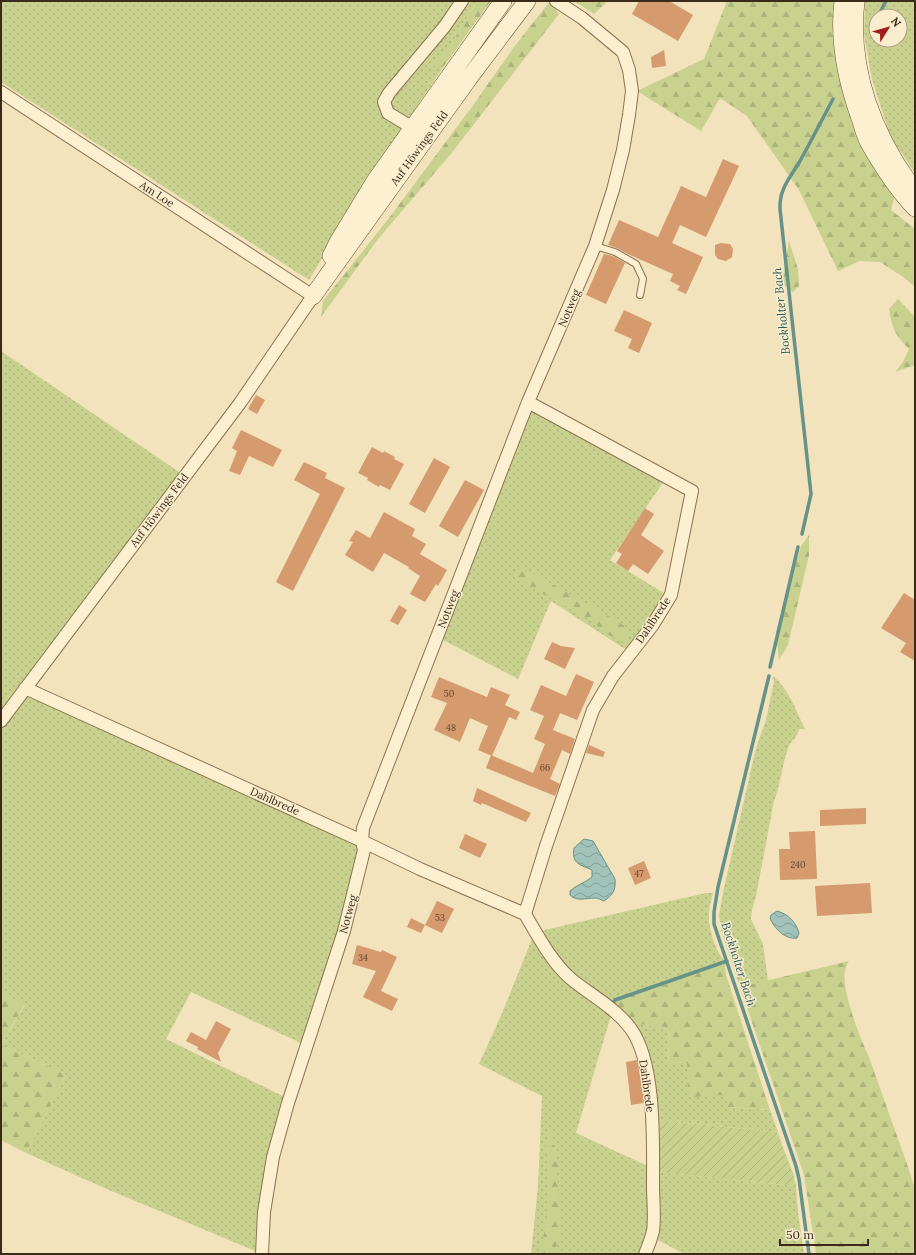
<svg xmlns="http://www.w3.org/2000/svg" width="916" height="1255" font-family="Lora,serif">
<style>
.grass{fill:url(#grass-dots);fill-rule:evenodd}
.forest{fill:url(#forest-firs)}
.garden{fill:url(#garden-furrows)}
.water{fill:url(#water-waves);stroke:#679288}
.lines{fill:none;stroke-linecap:round;stroke-linejoin:round}
.stream{stroke:#679288;stroke-width:3.5}
.building{fill:#d59a6e}
.lane-casing{stroke:#8c7254;stroke-width:8}
.street-casing{stroke:#8c7254;stroke-width:14}
.secondary-casing{stroke:#6d5337;stroke-width:18}
.lane{stroke:#fcf0d0;stroke-width:6}
.street{stroke:#fcf0d0;stroke-width:12}
.secondary{stroke:#fcf0d0;stroke-width:17}
.labels{text-anchor:middle;dominant-baseline:central;stroke-width:3;stroke-linejoin:round;paint-order:stroke}
.number-label{font-size:9px;fill:#60462f}
.street-label{font-size:11px;fill:#392a1a;stroke:#f9edcd}
.water-label{font-size:12px;font-style:italic;fill:#285b58;stroke:#f9edcd}
</style>
<defs>
<pattern id="grass-dots" width="8" height="8" patternUnits="userSpaceOnUse"><rect width="8" height="8" fill="#c9d18f"/><path d="M2 2h.1M6 6h.1" fill="none" stroke="#adb47b" stroke-width="1.8" stroke-linecap="round"/></pattern>
<pattern id="forest-firs" width="22" height="20" patternUnits="userSpaceOnUse"><rect width="22" height="20" fill="#c9d18f"/><path d="M5 1l3.5 6h-7zM16 11l3.5 6h-7z" fill="#adb47b"/></pattern>
<pattern id="garden-furrows" width="10" height="10" patternUnits="userSpaceOnUse"><rect width="10" height="10" fill="#c9d18f"/><path d="M-1 1l2-2M0 10L10 0M9 11l2-2" fill="none" stroke="#adb47b"/></pattern>
<pattern id="water-waves" width="16" height="10" patternUnits="userSpaceOnUse"><rect width="16" height="10" fill="#a1c3b9"/><path d="M0 5q4-4 8 0t8 0" fill="none" stroke="#849f96"/></pattern>
</defs>
<rect width="100%" height="100%" fill="#f2e3bc"/>
<!-- grass -->
<path class="grass" d="M1,1h476l-33,55 -18,10h18l-53,79 -82,135 -308,-198z
M865,1h50v172l-25,-37 -18,-57 -8,-45zM876,16h24v24h-24z
M1,351l184,125 -159,212 333,154 3,9 -59,193 -112,-52 -25,47 121,59 -29,154 -149,-62 -83,-37 40,-78 -65,-30 24,-40 -24,-12z
M532,411l132,70 -54,79 57,35 -39,56 -77,-50 -33,78 -77,-40 87,-226z
M773,676c16,13 23,35 32,53h-6c-2,10 -8,11 -11,19 -6,17 -7,35 -14,53l-18,95 -4,14 -1,9 12,25 5,37 -28,6 -19,-57 -2,-15 5,-27 32,-140 10,-28 8,-38z
M706,893h7c-2,7 -4,15 -4,22 -1,11 7,40 17,46l-111,38 -3,4 1,4 -48,-42 -25,-34z
M534,934l78,78 -36,121 74,34 1,55 -11,32h-109l7,-68 4,-90 -63,-32 24,-53z
M634,1023l36,5 -2,34 19,1 39,32 2,12 42,3 13,36 -6,-14 -122,-12z
M657,1172l139,14 2,26 6,42h-120l-30,-16z"/>
<!-- forest -->
<path class="forest" d="M477,1h14l-47,65h-19l19,-10z
M550,1l9,13 -109,141 -72,84 -57,78 2,-16 66,-83 82,-110 43,-61z
M574,1h34l-14,13z
M727,1h111l57,193 -4,16 24,19v58l-13,-11 -22,-14 -20,-1 -22,10 -39,-81 -52,-74 -27,-18 -19,33 -64,-40 67,-32z
M789,241l9,28 1,17 -6,6 -11,-9z
M898,299l17,18v48l-20,7 8,-10 6,-13c-14,-14 -17,-21 -20,-40z
M809,535v20l-21,90 -9,15 -3,-28 25,-86z
M521,567l76,42 29,18 2,20 -19,-12 -25,-19 -54,-29 -14,-13z
M849,961c-2,3 -3,6 -4,9 -4,20 15,68 24,87l39,110 7,22v65h-99l-12,-79 -64,-188z
M726,963l-1,4 1,8 44,135 -43,-3 -1,-12 -38,2 -1,-34 -19,-1 2,-33 -36,-6 -20,-16 1,-6z
M1,993l24,11 -24,41 65,30 -40,78 -25,-13z
M550,1130l7,34 2,43v30l-5,17h-14l6,-30 1,-45 -1,-33z"/>
<!-- garden -->
<path class="garden" d="M655,1120l122,12 16,41 3,13 -139,-14z"/>
<!-- water -->
<path class="water" d="M584,839l9,2 22,38c1,11 -2,16 -11,22 -3,-1 -6,-3 -9,-3 -10,0 -18,4 -25,-3v-4c6,-6 15,-8 22,-14v-7c-11,-5 -21,-6 -18,-22z
M777,911c11,3 19,11 22,22l-2,5c-12,2 -23,-10 -27,-20l1,-3z"/>
<g class="lines">
<!-- stream -->
<path class="stream" d="M878,16l8,-15
M875,21l1,-2
M802,534l9,-40 -31,-285c-1,-20 10,-31 20,-48 11,-20 22,-41 33,-62
M770,667l28,-120
M769,676l-51,211 -4,25v12l82,242 3,13 10,75
M613,1003l2,-3 112,-39"/>
</g>
<!-- building -->
<path class="building" d="M639,1h30l24,14 -15,26 -46,-27z
M664,50l2,16 -14,2 -1,-11z
M723,159l16,7 -33,71 -26,-12 -8,18 31,14 -17,37 -9,-4 3,-4 -10,-5 3,-7 -45,-20 -11,-6 -9,-3 11,-25 39,17 23,-51 25,11z
M721,243l9,1 3,5 -1,8 -6,4 -8,-2 -3,-4v-10z
M604,254l9,2 12,7 -19,41 -20,-9z
M624,310l28,13 -13,30 -11,-5 4,-9 -18,-8z
M256,395l9,5 -8,14 -9,-5z
M241,430l41,20 -9,17 -24,-11 -9,19 -11,-4 8,-20 -5,-3z
M372,447l11,6 1,-2 11,6 -1,2 10,5 -14,26 -10,-5 -1,2 -12,-7 1,-2 -10,-5z
M434,458l16,9 -25,46 -16,-9z
M304,462l23,11 -2,5 20,10 -52,103 -17,-9 44,-88 -26,-14z
M465,480l19,10 -26,47 -19,-11z
M645,508l9,6 -13,21 23,16 -16,23 -15,-10 -5,7 -12,-8 6,-9 -5,-3z
M384,512l31,17 -3,7 14,8 -6,10 27,16 -9,16 -2,-2 -11,18 -15,-8 10,-18 -12,-8 1,-1 -25,-14 -11,19 -28,-17 8,-13 -4,-1 7,-11 14,8z
M904,593l11,7v61l-15,-9 6,-9 -25,-15z
M399,605l8,5 -9,15 -8,-4z
M552,642l9,4 14,2 -10,21 -21,-10z
M576,674l18,8 -17,38 -17,-7 -7,17 22,9 -5,15 -8,-4 -12,29 10,5 -5,12 -69,-28 5,-13 42,18 12,-29 -11,-5 10,-23 -14,-6 11,-25 25,11z
M439,677l48,20 4,-10 19,8 -5,10 15,7 -4,8 -7,-3 -17,39 -14,-6 10,-24 -18,-8 -10,24 -26,-12 13,-27 -16,-6z
M589,745l16,7 -2,5 -17,-4z
M477,788l54,25 -5,9 -44,-19 -1,2 -8,-4z
M866,808v16l-46,2v-16z
M815,831l2,48 -37,1 -1,-31h11l-1,-17z
M465,834l22,10 -7,14 -21,-10z
M644,861l7,17 -16,7 -7,-17z
M870,883l2,30 -55,3 -2,-30z
M437,901l17,8 -12,24 -17,-8z
M411,918l14,7 -4,8 -14,-6z
M357,945l24,7 1,-2 15,7 -16,34 17,8 -6,12 -29,-14 13,-26 -24,-7z
M216,1021l15,8 -13,24 3,9 -24,-13 1,-2 -12,-6 5,-9 15,8z
M637,1060l5,24 2,19 -13,2 -5,-43z"/>
<g class="lines">
<!-- lane casing -->
<g class="lane-casing">
<path id="lane" d="M595,246l20,6 21,12 7,15 -3,16"/>
</g>
<!-- street casing -->
<g class="street-casing">
<path id="street" d="M1,92l312,204 -73,107 -239,318
M418,131l-30,-18 -4,-11 5,-9 56,-67 17,-25
M25,688l337,153 58,28 105,45 21,-68 47,-136 20,-34 39,-50 19,-31 21,-104 -164,-89
M525,914c13,22 26,47 45,64 20,17 45,29 61,51 25,35 22,114 22,157 0,14 2,31 0,45 -2,8 -5,16 -8,23
M262,1254l2,-42 9,-55 15,-54 56,-172 20,-81 -2,-9 1,-13 165,-426 67,-156 18,-56 10,-40 6,-35 3,-24 -3,-21 -6,-18 -41,-34 -26,-17"/>
</g>
<!-- secondary casing -->
<g class="secondary-casing">
<path id="secondary" d="M843,1c-5,40 4,82 18,120 2,7 4,15 8,22 13,23 28,46 46,65
M856,1c-8,69 18,136 59,190
M331,256l7,-14 37,-61 128,-180
M313,296l156,-218 58,-77"/>
</g>
<!-- lane -->
<use href="#lane" class="lane"/>
<!-- street -->
<use href="#street" class="street"/>
<!-- secondary -->
<use href="#secondary" class="secondary"/>
</g>
<g class="labels">
<!-- number labels -->
<g class="number-label">
<text x="449" y="693">50</text>
<text x="451" y="727">48</text>
<text x="545" y="767">66</text>
<text x="798" y="864">240</text>
<text x="639" y="873">47</text>
<text x="440" y="917">53</text>
<text x="363" y="957">34</text>
</g>
<!-- street labels -->
<g class="street-label">
<text transform="translate(419 148) rotate(-54)">Auf Höwings Feld</text>
<text transform="translate(157 194) rotate(33)">Am Loe</text>
<text transform="translate(569 308) rotate(-67)">Notweg</text>
<text transform="translate(159 510) rotate(-53)">Auf Höwings Feld</text>
<text transform="translate(448 609) rotate(-69)">Notweg</text>
<text transform="translate(653 620) rotate(-56)">Dahlbrede</text>
<text transform="translate(275 801) rotate(24)">Dahlbrede</text>
<text transform="translate(348 914) rotate(-75)">Notweg</text>
<text transform="translate(647 1086) rotate(82)">Dahlbrede</text>
</g>
<!-- water labels -->
<g class="water-label">
<text transform="translate(781 311) rotate(-96)">Bockholter Bach</text>
<text transform="translate(739 964) rotate(72)">Bockholter Bach</text>
</g>
</g>
<!-- border -->
<rect width="916" height="1255" fill="none" stroke="#392a1a" stroke-width="4"/>
<!-- north arrow -->
<g transform="translate(888 28) rotate(53)"><circle r="19" fill="#f9edcd" stroke="#ac9f85"/>
<path d="M0-3L7 15L0 10L-7 15Z" fill="#a11e1d"/>
<text y="-6" font-size="11" font-weight="bold" text-anchor="middle" fill="#392a1a">N</text>
</g>
<!-- scale -->
<path d="M780 1239v6h88v-6" fill="none" stroke="#392a1a" stroke-width="2"/>
<text x="786" y="1239" font-size="12" fill="#392a1a" stroke="#f9edcd" stroke-width="3" paint-order="stroke">50 m</text>
</svg>
